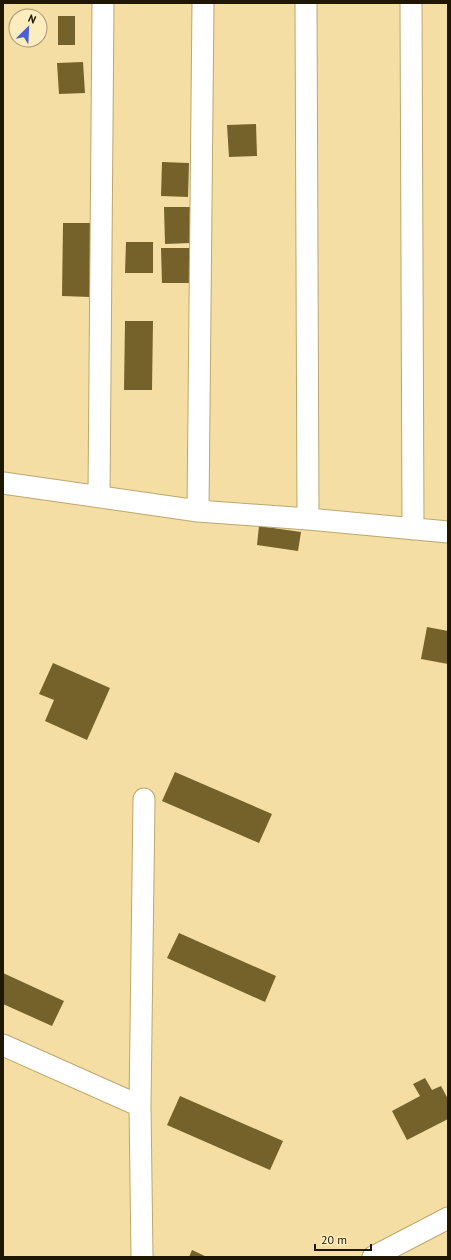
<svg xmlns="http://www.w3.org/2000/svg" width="451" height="1260" font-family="'PT Sans',sans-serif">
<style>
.building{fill:#75622a}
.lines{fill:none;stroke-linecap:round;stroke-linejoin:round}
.minor-casing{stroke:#bca76e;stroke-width:23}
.minor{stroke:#fff;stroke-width:21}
</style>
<rect width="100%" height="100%" fill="#f4dea4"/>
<!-- building -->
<path class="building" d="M58,16h17v29h-17z
M83,62l2,31 -26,1 -2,-31z
M256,124l1,32 -28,1 -2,-32z
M162,162l27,1 -1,34 -27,-1z
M164,207h26l1,36 -26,1z
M63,223h27v74l-28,-1z
M126,242h27v31h-28z
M161,248h30v35h-29z
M125,321h28l-1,69h-28z
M259,526l42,6 -3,19 -41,-6z
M427,627l21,4v33l-27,-5z
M53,663l57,25 -23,52 -42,-19 9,-21 -15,-6z
M175,772l97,42 -13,29 -97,-42z
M179,933l97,43 -11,26 -98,-44z
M3,973l61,28 -12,25 -49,-22z
M425,1078l7,12 9,-4 7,13v20l-41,21 -15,-29 28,-15 -7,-12z
M180,1096l103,45 -13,29 -103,-45z
M192,1250l15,7h-18z"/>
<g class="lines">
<!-- minor casing -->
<g class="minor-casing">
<path id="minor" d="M306,3l2,516
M411,3l2,526
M3,483l195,28 110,8 140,13
M99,496l4,-493
M198,511l5,-508
M3,1045l137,61
M142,1257l-2,-151 4,-307
M373,1257l75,-39"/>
</g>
<!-- minor -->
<use href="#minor" class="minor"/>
</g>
<!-- border -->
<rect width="451" height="1260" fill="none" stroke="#1f1701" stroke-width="8"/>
<!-- north arrow -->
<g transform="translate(28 28) rotate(24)"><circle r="19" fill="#fdecbd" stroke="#a49772"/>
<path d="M0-3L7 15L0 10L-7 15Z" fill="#465fd3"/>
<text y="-6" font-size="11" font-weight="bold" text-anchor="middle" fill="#1f1701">N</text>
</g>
<!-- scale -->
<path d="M315 1244v6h56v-6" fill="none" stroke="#1f1701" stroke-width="2"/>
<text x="321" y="1244" font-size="12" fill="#1f1701" stroke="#fdecbd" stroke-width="3" paint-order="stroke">20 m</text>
</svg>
